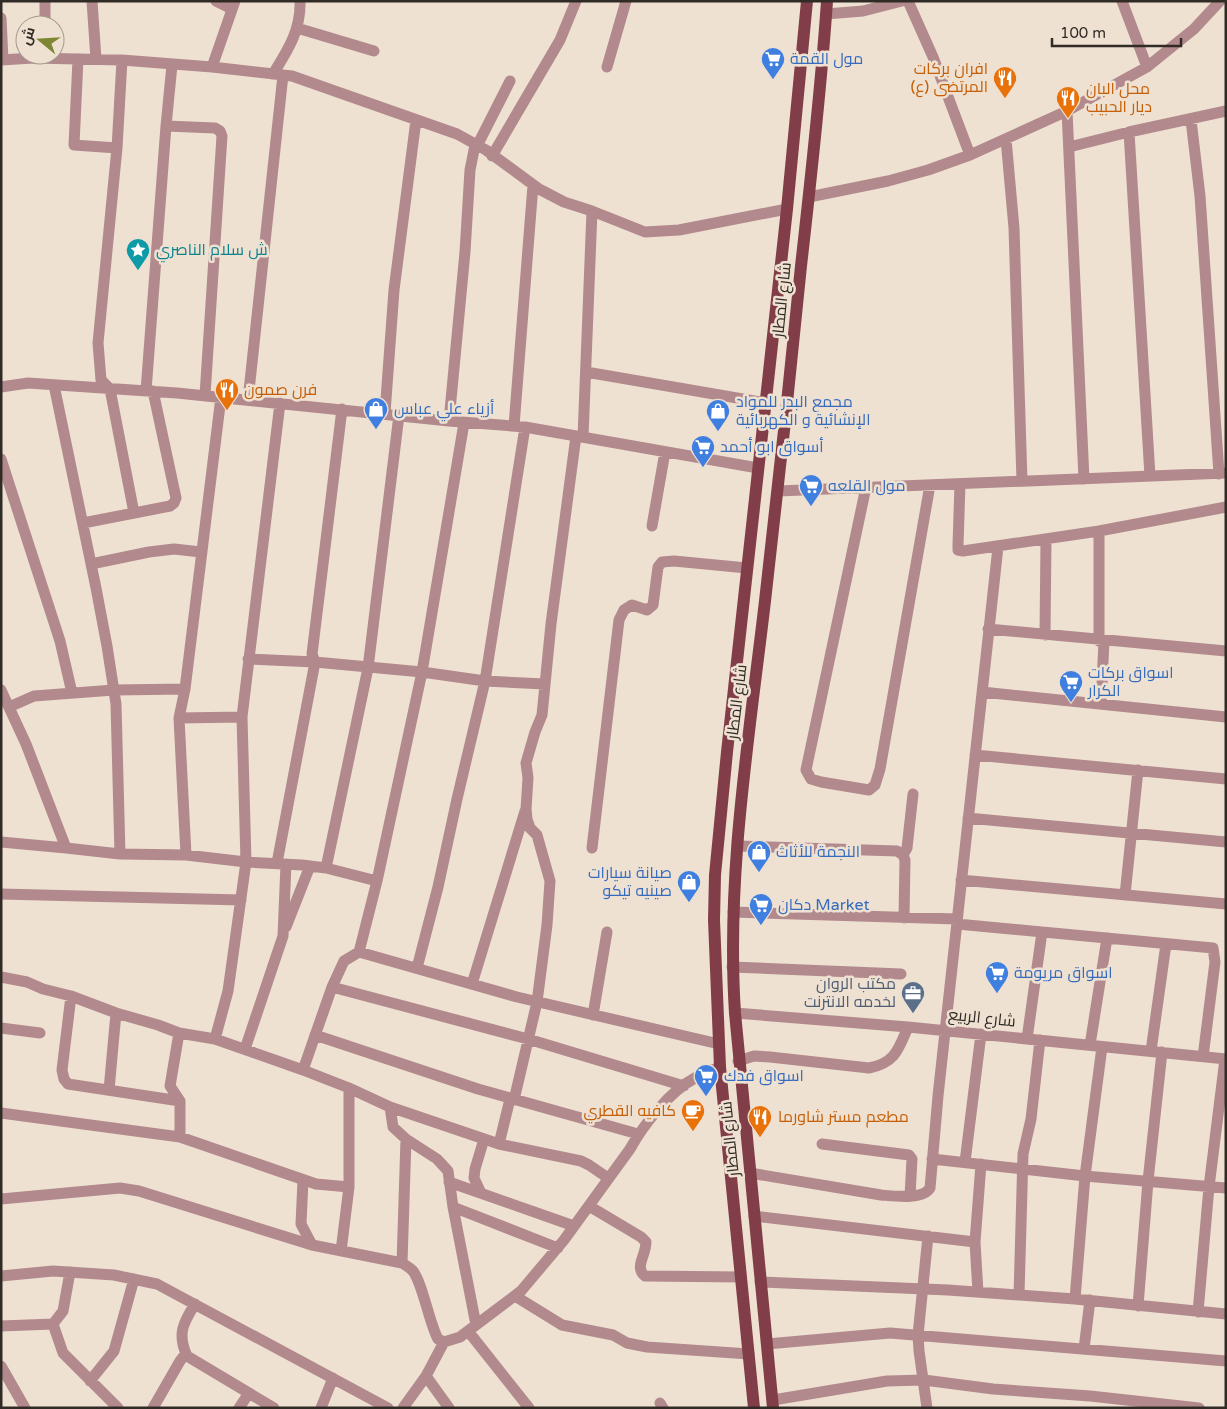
<svg xmlns="http://www.w3.org/2000/svg" width="1227" height="1409" font-family="'Varela Round',Cairo,sans-serif">
<style>
.lines{fill:none;stroke-linecap:round;stroke-linejoin:round}
.minor{stroke:#b28a8d;stroke-width:11}
.major{stroke:#823e48;stroke-width:12}
.labels{text-anchor:middle;dominant-baseline:central;stroke-width:5;stroke-linejoin:round;paint-order:stroke}
.shop-label{font-size:16px;fill:#366cbe;stroke:#efe1d2;text-anchor:start}
.food-label{font-size:16px;fill:#c56008;stroke:#efe1d2;text-anchor:start}
.culture-label{font-size:16px;fill:#0d838f;stroke:#efe1d2;text-anchor:start}
.street-label{font-size:16px;fill:#312b26;stroke:#efe1d2}
.service-label{font-size:16px;fill:#4e5e75;stroke:#efe1d2;text-anchor:end}
</style>
<rect width="100%" height="100%" fill="#efe1d2"/>
<g class="lines">
<!-- minor -->
<path class="minor" d="M45,1v24
M92,1l4,58
M216,1l16,8
M908,1l25,56 37,98
M1122,1l25,66
M826,14l37,-3 39,-10
M1,18l2,42
M297,28l77,23
M78,59l-4,86 43,3
M1,60l32,-2 89,2 90,7 80,9 165,58 29,16 53,39 25,13 28,9 53,21 34,-2 108,-21
M122,60l-5,88 -19,195 3,37 9,9 24,124
M212,67l23,-66
M607,67l19,-66
M273,74c15,-24 28,-44 27,-73
M1067,111l17,368
M1191,120l9,76 19,278
M166,126l49,2 5,3 2,5 -17,259
M1129,132l21,344
M1006,139l8,89 8,253
M477,146l33,-65
M1069,147l60,-15 97,-21
M492,156l68,-116 16,-39
M809,197l79,-16 40,-11 42,-15 97,-44 80,-44 47,-38 26,-28
M586,372l180,31
M54,385l42,203 11,58 9,58 4,150
M1,387l27,-4 149,10 272,28 76,6 233,41
M146,391l20,-265 6,-61
M248,400l35,-325
M385,413l9,-123 22,-170
M449,421l16,-169 5,-82 5,-25
M514,426l19,-241
M583,437l9,-226
M1,459l59,182 12,52
M960,484l-2,61v5l5,1 136,-20 127,-24
M866,487l-60,283 5,9 10,3 48,8 6,-5 5,-16 50,-284
M778,491l448,-18
M83,523l87,-17 4,-3 2,-5 -23,-107
M652,526l13,-74
M1099,531v110
M91,564l58,-12 25,-3 27,3
M988,629l238,22
M1045,635l1,-96
M248,659l67,3 107,10 63,9 60,3
M1,690l25,54 40,104 54,6 66,1 60,7 56,3 24,3 51,13
M982,692l244,25
M1101,704l3,-63
M9,707l25,-11 80,-6 71,-1
M179,718l63,-1
M975,755l251,24
M968,818l258,24
M1,842l65,6
M738,846l159,5 6,4 2,5 -1,58
M592,848l27,-228 5,-10 8,-5 15,5 6,-5 5,-38 4,-5 12,-1 73,7
M186,855l-7,-137 6,-29 36,-292
M903,855l4,-7 6,-54
M277,863l38,-201 -3,-8 30,-245
M326,868l42,-200 31,-253
M961,880l265,24
M1,894l240,6
M1125,895l13,-125
M733,912l224,7
M957,924l256,24 2,14 -12,95
M286,927l24,-61
M359,952l18,-71 45,-209 42,-249
M732,967l169,7
M417,968l21,-81 19,-88 28,-118 40,-254
M1,977l26,5 16,7 28,7 45,17 42,12 21,8 36,6 88,31 46,18v99l-8,64
M472,984l53,-173
M332,987l196,52 156,47
M71,996l-9,74 2,9 4,5 112,17
M735,1013l173,14 318,32
M593,1015l14,-83
M1,1028l39,5
M179,1033l-9,53 10,15v36
M315,1035l163,54 160,45
M215,1039l13,-48 18,-129 -4,-145 38,-314
M1027,1039l15,-107
M1090,1045l17,-107
M245,1049l38,-113 3,-72
M1151,1051l15,-107
M738,1061l16,-5 16,1 99,11c26,-5 29,-18 39,-41
M303,1070l29,-83 12,-26 15,-9 158,45 202,47
M349,1088l41,19 109,37 82,17 8,4 19,13
M109,1090l7,-77
M514,1100l23,-98 10,-77 3,-44 -13,-46 -7,-7 -3,-9 -1,-10 2,-31 -2,-15 9,-31 7,-17 9,-91 25,-188
M390,1107l3,20 13,12 31,20 11,12 5,36 23,118
M1,1113l179,24 136,47 33,3
M499,1144l11,-45
M822,1144l87,11 3,4 -2,37
M932,1159l153,17 141,12
M965,1162l16,-128
M750,1173l131,22c13,1 42,5 49,-7l8,-92 60,-549
M303,1180l-2,44 11,21
M449,1182l125,44
M481,1193l-7,-15 1,-9 9,-30
M1,1199l119,-11 19,3 173,54 90,18c3,2 7,4 10,7 10,10 17,53 26,69l6,3 16,-5 61,-46 43,-51 66,-91c14,-25 40,-58 65,-71 8,-4 17,-8 25,-11
M589,1206l52,31 5,5c0,14 -12,25 -1,34l96,1
M453,1207l105,41
M754,1216l221,26
M402,1263l4,-124
M1,1276l52,-5 61,4 43,9 231,124
M760,1282l188,8 127,9 151,15
M978,1292l-3,-50 6,-78
M1019,1295l4,-141 8,-35 9,-79
M515,1296l47,29 51,10 14,8 20,4 102,7
M1075,1299l10,-123 17,-129
M1138,1306l10,-125 14,-129
M1198,1312l11,-125 16,-128
M53,1324l10,29 55,55
M1,1326l52,-2 10,-13 7,-39
M468,1331l61,77
M767,1344l123,-11 336,28
M1084,1349l6,-49
M187,1356c-10,-22 -4,-33 8,-52
M1,1366l24,42
M426,1376l23,32
M90,1381l24,-30 20,-72
M773,1400l114,-19 37,-1 69,9 97,7 109,12
M660,1403l3,5
M153,1408l27,-47 3,-4 4,-1 87,52
M239,1408l10,-15
M321,1408l12,-30
M403,1408l23,-32 18,-34
M927,1408l-8,-57 -1,-16 10,-99"/>
<!-- major -->
<path class="major" d="M754,1408l-34,-341 -6,-147 1,-45 12,-123 60,-543 20,-208
M773,1408l-38,-395c-9,-137 14,-275 30,-412 13,-112 25,-223 36,-335 10,-88 20,-176 26,-265"/>
</g>
<!-- icons -->
<defs>
<g id="supermarket-pin" transform="scale(1.25)"><path d="M0 17L-7.5 6A9.5 9.5 0 1 1 7.5 6Z" fill="#3f7fe0" stroke="#efe1d2"/><path d="M-6-5.5h2.5l.6 2H6L4.5 2H-2.5L-4.4-4H-6ZM-1.5 3.2a1.3 1.3 0 1 0 .1 0ZM3 3.2a1.3 1.3 0 1 0 .1 0Z" fill="#fff"/></g>
<g id="restaurant-pin" transform="scale(1.25)"><path d="M0 17L-7.5 6A9.5 9.5 0 1 1 7.5 6Z" fill="#e8710a" stroke="#efe1d2"/><path d="M-5-6h1v4h1v-4h1v4h1v-4h1v5L-1.5 .5V6h-2V.5L-5-1ZM5-6V6H3V1.5H1.5Q1.5-4 5-6Z" fill="#fff"/></g>
<g id="sight-pin" transform="scale(1.25)"><path d="M0 17L-7.5 6A9.5 9.5 0 1 1 7.5 6Z" fill="#0f9aa8" stroke="#efe1d2"/><path d="M0-6L1.8-2.2L6-1.7L2.9 1.2L3.7 5.4L0 3.3L-3.7 5.4L-2.9 1.2L-6-1.7L-1.8-2.2Z" fill="#fff"/></g>
<g id="shop-pin" transform="scale(1.25)"><path d="M0 17L-7.5 6A9.5 9.5 0 1 1 7.5 6Z" fill="#3f7fe0" stroke="#efe1d2"/><path d="M-5-2.5h2.3a2.7 3.5 0 0 1 5.4 0H5L5.5 6h-11ZM-1.5-2.5h3a1.5 2.3 0 0 0-3 0Z" fill="#fff"/></g>
<g id="office-pin" transform="scale(1.25)"><path d="M0 17L-7.5 6A9.5 9.5 0 1 1 7.5 6Z" fill="#5c6f8a" stroke="#efe1d2"/><path d="M-6-3h4V-5.5h4V-3h4V5H-6ZM-1-4.5V-3h2v-1.5ZM-6 0V1H6V0Z" fill="#fff"/></g>
<g id="cafe-pin" transform="scale(1.25)"><path d="M0 17L-7.5 6A9.5 9.5 0 1 1 7.5 6Z" fill="#e8710a" stroke="#efe1d2"/><path d="M-5.5-4.5H6V0H3Q3 3.5 0 3.5H-2.5Q-5.5 3.5-5.5 0ZM3-3.2v2h1.7v-2ZM-6 4.5H4V6H-6Z" fill="#fff"/></g>
</defs>
<g fill-rule="evenodd">
<use href="#supermarket-pin" x="773" y="59"/>
<use href="#restaurant-pin" x="1005" y="78"/>
<use href="#restaurant-pin" x="1068" y="98"/>
<use href="#sight-pin" x="138" y="250"/>
<use href="#restaurant-pin" x="227" y="390"/>
<use href="#shop-pin" x="376" y="409"/>
<use href="#shop-pin" x="718" y="411"/>
<use href="#supermarket-pin" x="703" y="447"/>
<use href="#supermarket-pin" x="811" y="486"/>
<use href="#supermarket-pin" x="1071" y="682"/>
<use href="#shop-pin" x="759" y="852"/>
<use href="#shop-pin" x="689" y="882"/>
<use href="#supermarket-pin" x="761" y="905"/>
<use href="#supermarket-pin" x="997" y="973"/>
<use href="#office-pin" x="913" y="993"/>
<use href="#supermarket-pin" x="706" y="1076"/>
<use href="#cafe-pin" x="693" y="1111"/>
<use href="#restaurant-pin" x="760" y="1117"/>
</g>
<g class="labels">
<!-- shop labels -->
<g class="shop-label">
<text x="790" y="59">مول القمة</text>
<text x="736" y="402">مجمع البدر للمواد<tspan x="736" dy="18">الإنشائية و الكهربائية</tspan></text>
<text x="394" y="409">أزياء علي عباس</text>
<text x="720" y="447">أسواق ابو أحمد</text>
<text x="828" y="486">مول القلعه</text>
<text x="1088" y="673">اسواق بركات<tspan x="1088" dy="18">الكرار</tspan></text>
<text x="776" y="852">النجمة للأثاث</text>
<text x="672" y="873" text-anchor="end">صيانة سيارات<tspan x="672" dy="18">صينيه تيكو</tspan></text>
<text x="778" y="905">دكان Market</text>
<text x="1014" y="973">اسواق مريومة</text>
<text x="724" y="1076">اسواق فدك</text>
</g>
<!-- food labels -->
<g class="food-label">
<text x="988" y="69" text-anchor="end">افران بركات<tspan x="988" dy="18">المرتضى (ع)</tspan></text>
<text x="1086" y="89">محل البان<tspan x="1086" dy="18">ديار الحبيب</tspan></text>
<text x="244" y="390">فرن صمون</text>
<text x="676" y="1111" text-anchor="end">كافيه القطري</text>
<text x="778" y="1117">مطعم مستر شاورما</text>
</g>
<!-- culture labels -->
<g class="culture-label">
<text x="156" y="250">ش سلام الناصري</text>
</g>
<!-- street labels -->
<g class="street-label">
<text transform="translate(782 300) rotate(-84)">شارع المطار</text>
<text transform="translate(737 702) rotate(-83)">شارع المطار</text>
<text transform="translate(982 1018) rotate(6)">شارع الربيع</text>
<text transform="translate(730 1139) rotate(-96)">شارع المطار</text>
</g>
<!-- service labels -->
<g class="service-label">
<text x="896" y="984">مكتب الروان<tspan x="896" dy="18">لخدمه الانترنت</tspan></text>
</g>
</g>
<!-- border -->
<rect width="1227" height="1409" fill="none" stroke="#312b26" stroke-width="5"/>
<!-- north arrow -->
<g transform="translate(40 40) rotate(288)"><circle r="24" fill="#efe1d2" stroke="#a3988d"/>
<path d="M0-4L9 19L0 12L-9 19Z" fill="#7d8632"/>
<text y="-8" font-size="14" font-weight="bold" text-anchor="middle" fill="#312b26">ش</text>
</g>
<!-- scale -->
<path d="M1052 38v8h129v-8" fill="none" stroke="#312b26" stroke-width="2.5"/>
<text x="1060" y="38" font-size="15" fill="#312b26" stroke="#efe1d2" stroke-width="4" paint-order="stroke">100 m</text>
</svg>
